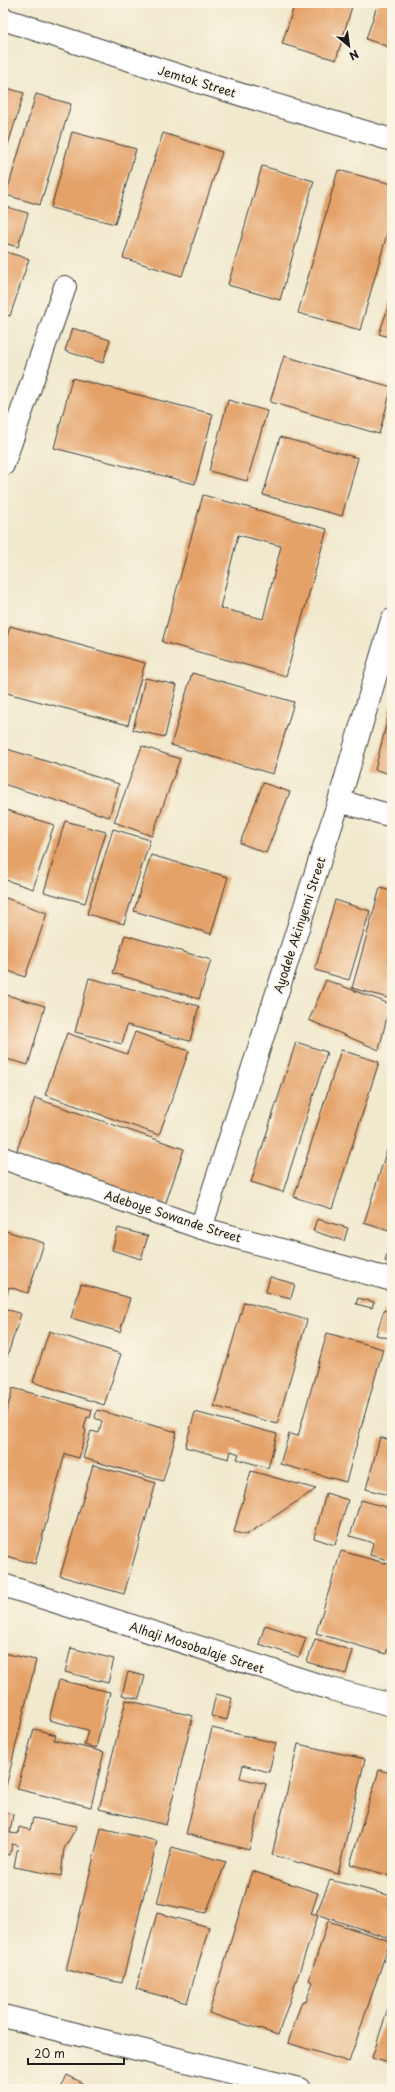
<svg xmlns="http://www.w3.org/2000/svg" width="395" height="2092" font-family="'Playpen Sans',sans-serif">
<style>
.building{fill:#e4a167;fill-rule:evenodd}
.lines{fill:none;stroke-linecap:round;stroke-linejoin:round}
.street-casing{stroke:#3c3b37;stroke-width:24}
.street{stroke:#fff;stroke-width:22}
.labels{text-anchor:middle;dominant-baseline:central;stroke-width:3;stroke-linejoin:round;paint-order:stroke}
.street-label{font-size:12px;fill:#1c1c1c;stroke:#fcf5e5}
</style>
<rect width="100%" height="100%" fill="#fcf5e5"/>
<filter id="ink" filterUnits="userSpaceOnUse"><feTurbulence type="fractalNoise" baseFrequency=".025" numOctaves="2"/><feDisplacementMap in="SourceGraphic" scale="8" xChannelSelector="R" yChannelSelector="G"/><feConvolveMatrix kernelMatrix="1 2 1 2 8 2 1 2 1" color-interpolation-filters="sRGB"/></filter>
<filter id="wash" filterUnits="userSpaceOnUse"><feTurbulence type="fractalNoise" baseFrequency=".012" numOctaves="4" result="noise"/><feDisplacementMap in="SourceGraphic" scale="16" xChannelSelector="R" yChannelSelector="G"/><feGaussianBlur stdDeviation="0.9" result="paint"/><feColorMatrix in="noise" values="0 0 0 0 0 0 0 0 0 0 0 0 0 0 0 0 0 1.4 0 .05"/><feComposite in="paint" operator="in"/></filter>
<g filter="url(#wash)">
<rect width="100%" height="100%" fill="#f0e9cd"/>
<g id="blocks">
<!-- building -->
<path class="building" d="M295,3h58l-17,57 -54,-16z
M378,3h14v45l-26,-9z
M3,87l21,6 -21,68z
M36,94l35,10 -31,101 -34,-10z
M72,132l64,17 -21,75 -64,-16z
M163,133l59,19 -40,124 -59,-18z
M262,166l52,15 -34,119 -52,-15z
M338,170l54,14v32l-32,114 -62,-17z
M3,206l25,7 -10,34 -15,-4z
M3,251l26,8 -19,57 -7,-2z
M392,296v42l-13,-4z
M72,328l38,12 -7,23 -38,-12z
M284,356l108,31 -13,47 -109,-32z
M72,378l141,36 -18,70 -141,-36z
M228,400l39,11 -20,70 -38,-10z
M280,437l78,21 -16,58 -79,-21z
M203,495l124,34 -41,147 -124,-34zM238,535l43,11 -18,73 -43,-11z
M10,626l135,37 -17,62 -125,-33v-40z
M192,673l102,29 -21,72 -102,-29z
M145,678l32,7 -12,52 -32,-7z
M391,705h1v69l-17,-4z
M142,746l38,13 -28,77 -38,-14z
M4,748l115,36 -10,33 -106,-33z
M263,783l27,9 -24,61 -26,-10z
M3,809l51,16 -21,64 -30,-10z
M65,821l41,11 -21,71 -41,-11z
M113,829l37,11 -26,84 -37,-10z
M151,855l77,22 -17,57 -77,-23z
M380,888l12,3v108l-40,-11z
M3,897l44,16 -22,64 -22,-8z
M335,900l35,11 -21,69 -34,-10z
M125,935l86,25 -12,39 -86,-26z
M89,978l110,28 -9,35 -63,-16 -5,19 -47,-12z
M326,980l64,24 -11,46 -70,-30z
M3,994l42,12 -17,59 -25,-7z
M135,1032l54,19 -30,84 -114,-40 22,-62 60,21z
M296,1042l31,10 -44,140 -32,-10z
M341,1050l38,12 -47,147 -38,-12z
M35,1098l149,51 -19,56 -149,-52z
M392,1134v98l-28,-9z
M317,1219l31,9 -4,13 -31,-10z
M118,1228l30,8 -7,23 -29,-9z
M3,1230l41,13 -16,50 -19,-6 -6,17z
M392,1240v23l-7,-2z
M270,1277l25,7 -4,14 -25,-6z
M81,1284l49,14 -10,34 -49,-14z
M358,1298l16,4 -2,6 -16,-4z
M244,1302l63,18 -30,104 -63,-18z
M3,1308l18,6 -18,55z
M384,1310l8,2v27l-16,-4z
M49,1331l72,23 -17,51 -71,-23z
M327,1333l56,16 -37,133 -66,-18 9,-30 9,2z
M13,1388l79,22 -2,8 -3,-1 -3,12 2,1 -7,28 -14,-4 -30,110 -32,-9v-131z
M97,1410l80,22 -14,49 -80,-23 8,-27 8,2 3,-12 -7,-3z
M195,1412l82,22 -9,34 -31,-9 2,-5 -8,-3 -2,8 -44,-12z
M380,1437l12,4v55l-26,-7z
M93,1465l63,18 -32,111 -64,-18z
M251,1471l65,18 -70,46 -12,-3z
M326,1493l22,7 -13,45 -21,-7z
M361,1500l31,9v52l-22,-6 3,-12 -23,-7z
M341,1551l51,14v70l-6,19 -70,-21z
M265,1625l41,13 -7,19 -40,-13z
M315,1639l38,12 -7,23 -39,-12z
M71,1648l43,11 -6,24 -43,-11z
M3,1653l33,7 -30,127h-3z
M128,1672l17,4 -6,23 -17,-4z
M59,1680l51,12 -14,56 -12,-3 4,-15 -39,-10z
M216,1694l16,4 -5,22 -16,-4z
M126,1700l67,16 -27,109 -67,-16z
M212,1728l64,15 -7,29 -26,-7 -3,13 26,6 -17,66 -63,-16z
M34,1729l22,6 -2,5 50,12 -13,55 -74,-18z
M298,1744l67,15 -27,115 -66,-19z
M379,1770l13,3v95l-2,8 -40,-12z
M3,1812l10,2 -3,19 8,1 1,-7 11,3 3,-12 44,8 -13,23 -3,27 -47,-9 4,-22 -6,-1 -2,11 -7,-1z
M101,1828l56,13 -35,142 -56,-13z
M172,1847l54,15 -20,51 -49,-10z
M252,1871l66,22 -7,21 7,2 -40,119 -69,-22z
M330,1880l62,16v43l-76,-25z
M157,1913l52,14 -22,76 -51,-14z
M328,1921l62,20 -41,121 -61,-19 14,-42 4,1 7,-20 -4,-2z
M388,2008l4,1v55l-20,-6z
M67,2075l16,8 -2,6 -20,-1z"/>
</g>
</g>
<g filter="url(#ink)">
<use href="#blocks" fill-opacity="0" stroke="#3c3b37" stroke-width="1"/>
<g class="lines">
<!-- street casing -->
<g class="street-casing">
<path id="street" d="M3,19l196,63 193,58
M3,465l62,-178
M339,801l53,15
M3,1158l198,70 191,52
M201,1228l138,-427 53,-181
M3,1585l328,104 61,16
M3,2016l296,73"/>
</g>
<!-- street -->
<use href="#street" class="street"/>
</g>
</g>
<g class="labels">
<!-- street labels -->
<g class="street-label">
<text transform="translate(197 81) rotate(17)">Jemtok Street</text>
<text transform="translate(299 925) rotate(-72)">Ayodele Akinyemi Street</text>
<text transform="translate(173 1216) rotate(18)">Adeboye Sowande Street</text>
<text transform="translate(197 1647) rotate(18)">Alhaji Mosobalaje Street</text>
</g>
</g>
<!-- margin -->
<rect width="395" height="2092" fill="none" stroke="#fcf5e5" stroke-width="16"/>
<!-- north arrow -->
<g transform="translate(349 46) rotate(151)" stroke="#fcf5e5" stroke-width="3" paint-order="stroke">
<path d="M0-3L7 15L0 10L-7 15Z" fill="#1c1c1c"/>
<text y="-6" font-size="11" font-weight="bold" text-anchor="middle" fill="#1c1c1c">N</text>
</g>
<!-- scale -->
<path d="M28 2058v6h96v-6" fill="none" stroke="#1c1c1c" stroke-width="2"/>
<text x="34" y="2058" font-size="12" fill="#1c1c1c" stroke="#fcf5e5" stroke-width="3" paint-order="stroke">20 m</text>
</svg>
